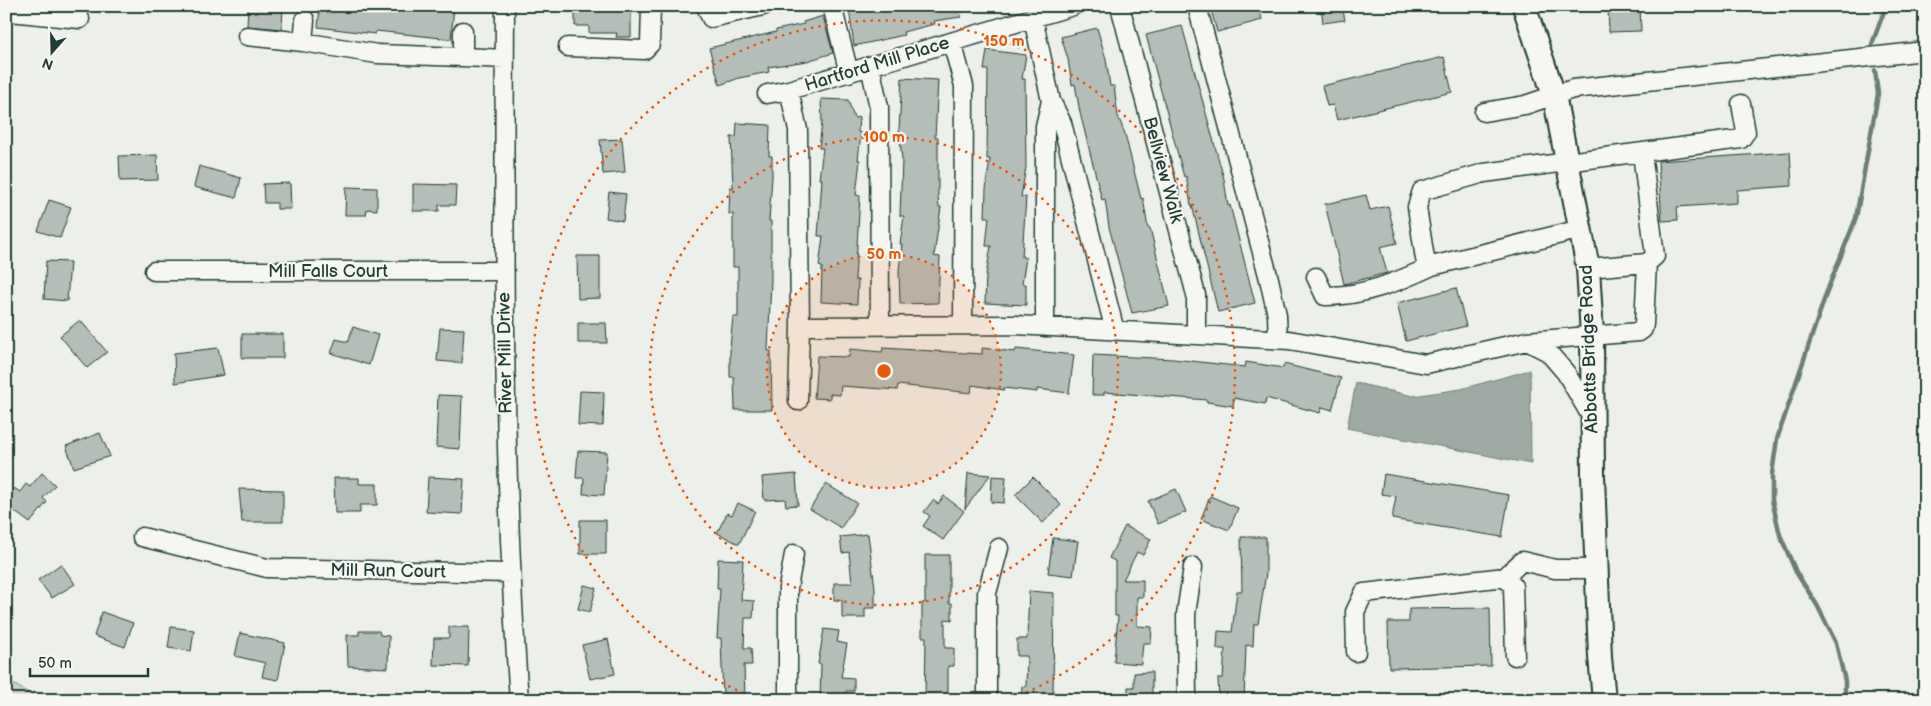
<svg xmlns="http://www.w3.org/2000/svg" width="1931" height="706" font-family="'Balsamiq Sans',sans-serif">
<style>
.green{fill:#cbd2cc;stroke:#758880}
.water{fill:#9faaa4;stroke:#6c7e77}
.lines{fill:none;stroke-linecap:round;stroke-linejoin:round}
.stream{stroke:#6c7e77;stroke-width:4.5}
.building{fill:#b4bdb8;stroke:#1f3d34}
.minor-casing{stroke:#1f3d34;stroke-width:21}
.major-casing{stroke:#1f3d34;stroke-width:26}
.minor{stroke:#f6f6f2;stroke-width:18}
.major{stroke:#f6f6f2;stroke-width:22}
.ring{fill:none;stroke:#e8590c;stroke-width:2.5;stroke-dasharray:2.5 5}
.labels{text-anchor:middle;dominant-baseline:central;stroke-width:4.5;stroke-linejoin:round;paint-order:stroke}
.street-label{font-size:18px;fill:#1f3d34;stroke:#f6f6f2}
.centre{fill:#e8590c;stroke:#f6f6f2;stroke-width:2.5}
.ring-label{font-size:15px;text-anchor:middle;font-weight:bold;fill:#e8590c;stroke:#f6f6f2;stroke-width:4.5;stroke-linejoin:round;paint-order:stroke}
</style>
<rect width="100%" height="100%" fill="#edefea"/>
<filter id="ink" filterUnits="userSpaceOnUse"><feTurbulence type="fractalNoise" baseFrequency=".02" numOctaves="2"/><feDisplacementMap in="SourceGraphic" scale="10" xChannelSelector="R" yChannelSelector="G"/><feConvolveMatrix kernelMatrix="1 2 1 2 8 2 1 2 1" color-interpolation-filters="sRGB"/></filter>
<g filter="url(#ink)">
<!-- green -->
<path class="green" d="M6,680l35,20h-35z"/>
<!-- water -->
<path class="water" d="M1530,370l1,94 -184,-36 9,-45 57,13 48,-7z"/>
<g class="lines">
<!-- stream -->
<path class="stream" d="M1872,44l14,-38
M1845,700v-19l-9,-38 -19,-38 -21,-33 -16,-37 -8,-35v-26l5,-35 50,-148 29,-73 22,-124 -3,-24"/>
</g>
<!-- building -->
<path class="building" d="M248,6h35l-1,23 -35,-3z
M320,6h134l-3,33 -75,-8 -1,3 -57,-7z
M575,6l56,1v30h-15l1,-4h-28v-7h-14z
M861,6h99l1,11 -27,4 1,3 -32,8 1,3 -50,11 -5,-38z
M1210,6h49l3,14 -45,12z
M1321,6h21l3,14 -22,3z
M1608,6h32l1,25 -32,1z
M823,16l10,37 -26,8 -39,6 1,5 -30,6 -19,7 -11,-37 67,-16v-2l28,-6 -1,-2z
M1182,26l42,153 4,27 2,-1 25,98 -37,9 -26,-107h-1l-5,-29 -2,1 -38,-142z
M1097,28l9,31 4,27h4l4,30 7,18 16,65 2,-1 5,30h2l19,78 -37,7 -23,-86 -4,-28 -3,1 -22,-87 -5,-29 -3,1 -4,-26 -7,-22z
M987,50l39,5 -4,24h3l1,88 -5,30h5l-4,60 4,1 -4,26h4v21l-41,-2 1,-28 5,-29h-5l3,-29h-4l1,-28 4,-30h-3l1,-89h-4z
M1444,57l8,35 -115,28 -4,-15 -6,1 -5,-20z
M902,78l36,2 -3,57h3v59l1,11h2l-7,49 6,1 -2,46 -38,1 -1,-34 3,-26h-2l4,-28h-4l2,-56 -3,-31z
M821,99l27,1 6,18 5,-1 -1,15 3,1 -3,27h2l-4,35 4,1 -5,84h3l-1,24 -36,-2 1,-35 -3,-1 4,-30h-5l4,-57h-3l4,-31h-4l3,-26z
M737,123l33,2 -1,31h3v21l-3,44h2v59l-3,71h3l1,59h-37l-1,-33h-4v-30l3,-30h5v-50h-5v-53h-4l1,-27 3,1 -2,-51h5z
M622,139l3,33 -22,2 -3,-34z
M1790,152l2,34 -55,4v13l-60,4 1,13 -16,1 -4,-60z
M157,155l1,25 -38,1 -1,-25z
M199,166l42,12 -5,20 -42,-11z
M290,183l1,26h-14v-6h-13l-1,-19z
M413,184l43,1 -1,20h-16v6h-26z
M346,187l31,1v22l-10,-1 -1,6h-21z
M609,192l17,2 -3,27 -17,-3z
M1366,195l4,15 18,-4 9,37 -17,4 7,26 -43,11 -19,-80z
M49,200l22,7 -11,31 -22,-7z
M577,256h23v42l-22,1z
M46,261l24,1 -3,39 -23,-2z
M1456,288l10,38 -60,15 -9,-38z
M80,320l27,32 -20,16 -27,-32z
M578,323h28l1,20h-29z
M353,327l25,8 -9,30 -38,-12 5,-14 12,3z
M440,328l24,1 -2,34 -25,-2z
M242,334h41v24h-41z
M218,348l6,27 -49,8 -1,-30z
M883,348l99,6v-6l33,4 1,-3 58,6 -5,38 -32,-4v3l-33,-4v2l-32,-5 -1,8 -73,-8 -1,5 -56,-4 -1,9 -10,-1v5l-16,-1 3,-42 32,1 1,-8 32,3z
M1093,355l80,4 72,8 1,-5 37,6 1,-4 57,14 -9,32 -10,-3 -2,6 -54,-15 -1,6 -31,-6 -1,8 -26,-4v-2l-103,-8v3h-12z
M580,391l24,1 -1,34 -25,-1z
M438,395l24,1 -2,53 -24,-2z
M100,433l10,23 -36,12 -8,-22z
M578,451l29,1 -3,43 -21,-1 1,-16h-8z
M42,473l13,12 -12,13 4,4 -17,21 -24,-18v-6l8,-11 6,4 6,-8 4,3z
M968,473l22,2 -25,34z
M796,474l2,31 -12,1 -1,-7 -21,1 -2,-23z
M1384,474l125,21 -7,42 -110,-18 4,-23 -15,-2z
M992,476l14,1 -2,26 -13,-1z
M428,477l36,2 -2,35 -36,-2z
M1033,477l28,28 -18,18 -28,-28z
M334,478h25v6h18v21h-17v8h-25z
M826,484l31,19 -16,25 -31,-19z
M239,489l44,1v32h-41z
M1176,489l10,23 -28,12 -10,-23z
M944,496l20,15 -21,29 -20,-14 7,-10 -6,-4 9,-12 5,4z
M1210,496l28,12 -9,22 -28,-11z
M738,503l17,8 -16,33 -22,-11 10,-20 5,2z
M580,520h26v34h-26z
M1125,526l26,13 -8,16 -6,-3 -14,28h20v17h-6v29l15,1 -1,16h-8l-2,21 -27,-2 4,-46h-3v-55l-6,-3z
M868,534l7,54v20h-10v10h-23v-18h-8v-17h18l-3,-31 -7,1 -2,-16z
M1241,537h25v36l-8,51h-4l-1,22 -7,-1 -2,55h-25l-1,-22h5l2,-29h-8l1,-18 14,1 5,-41h5z
M1053,538l25,3 -5,35 -25,-3z
M925,555h24v48h3v17l-7,-1v29h9v18h-6v34h-23l1,-63h-4v-34h3z
M718,559l25,1 -2,40 13,1 -1,17h-8l-1,30h7l1,17h-8l1,35h-22l-2,-62h-4l3,-49h-3z
M61,564l14,20 -23,14 -14,-18z
M584,585l12,3 -6,24 -12,-3z
M1029,591l25,2 -1,107h-32l1,-14 4,1 1,-31h-10v-17h10z
M1490,608l1,58 -102,2 -1,-46h21v-13z
M102,612l31,11 -8,24 -31,-11z
M171,627l23,3 -3,21 -23,-3z
M449,627h20l-1,39 -35,-1 1,-27h15z
M824,629l15,2 -2,11 10,2 -6,33 13,1v13h-8v9h-26l1,-36h-3z
M359,631h20l1,4 9,1 -1,32 -40,-2 -1,-31h12z
M240,633l45,10 -7,37 -16,-3 3,-14 -30,-7z
M608,639l7,35 -25,5 -8,-34z
M1152,672v28h-24v-13h6v-14z"/>
<g class="lines">
<!-- minor casing -->
<g class="minor-casing">
<path id="minor" d="M6,6l4,6 70,7
M505,6c-1,232 -3,463 14,694
M706,6l5,12 52,-12
M832,6l17,67
M1120,6l76,289v40
M1197,6l72,273 8,36 1,24
M1033,18l18,83 11,22 53,208
M247,36l56,6 74,12 86,3v-26
M303,42l2,-22
M952,42l12,44 -1,239
M568,47l76,3 6,-6 1,-38
M463,57l42,2
M870,66l9,41 1,218
M789,90l9,40 2,196 -2,75
M767,94l22,-4 284,-84
M1484,112l41,-7 48,-16 352,-38
M1581,229l-149,37 -7,-7 -8,-52 5,-16 62,-18 257,-34 5,-7 -5,-28
M1588,268l59,-5 8,-7 -13,-103
M154,271h349
M1316,277l9,19c36,1 75,-15 107,-30
M800,326l216,-1 273,15 137,24 101,-23 112,-9 4,-3 1,-5 3,-61
M1045,327v-201l6,-25
M1527,341l21,11 18,21 25,43
M142,537l125,31 243,5
M1505,577l17,-16 33,8h42
M1356,652l-1,-40 9,-19 141,-16 8,9 2,70
M788,700v-112l6,-34
M987,700v-107l12,-45
M1187,700l-1,-86 7,-47"/>
</g>
<!-- major casing -->
<g class="major-casing">
<path id="major" d="M1524,6l30,89 34,173 4,67 1,141 7,181 4,43"/>
</g>
<!-- minor -->
<use href="#minor" class="minor"/>
<!-- major -->
<use href="#major" class="major"/>
</g>
</g>
<!-- distance rings -->
<circle cx="884" cy="371" r="117" fill="#e8590c" fill-opacity=".12"/>
<g class="ring">
<circle cx="884" cy="371" r="117"/>
<circle cx="884" cy="371" r="234"/>
<path d="M758 699A351 351 0 1 1 1010 699"/>
</g>
<g class="labels">
<!-- street labels -->
<g class="street-label">
<text transform="translate(877 64) rotate(-17)">Hartford Mill Place</text>
<text transform="translate(1163 170) rotate(75)">Bellview Walk</text>
<text x="328" y="271">Mill Falls Court</text>
<text transform="translate(1589 349) rotate(-92)">Abbotts Bridge Road</text>
<text transform="translate(505 353) rotate(-91)">River Mill Drive</text>
<text transform="translate(388 571) rotate(1)">Mill Run Court</text>
</g>
</g>
<circle cx="884" cy="371" r="8" class="centre"/>
<g class="ring-label">
<text x="1004" y="46">150 m</text>
<text x="884" y="142">100 m</text>
<text x="884" y="259">50 m</text>
</g>
<!-- margin -->
<rect width="1931" height="706" fill="none" stroke="#f6f6f2" stroke-width="25"/>
<rect x="12" y="12" width="1906" height="681" fill="none" stroke="#1f3d34" stroke-width="2" filter="url(#ink)"/>
<!-- north arrow -->
<g transform="translate(52 52) rotate(200)" stroke="#f6f6f2" stroke-width="4" paint-order="stroke">
<path d="M0-4L9 19L0 12L-9 19Z" fill="#1f3d34"/>
<text y="-8" font-size="14" font-weight="bold" text-anchor="middle" fill="#1f3d34">N</text>
</g>
<!-- scale -->
<path d="M30 668v8h118v-8" fill="none" stroke="#1f3d34" stroke-width="2.5"/>
<text x="38" y="668" font-size="15" fill="#1f3d34" stroke="#f6f6f2" stroke-width="4" paint-order="stroke">50 m</text>
</svg>
